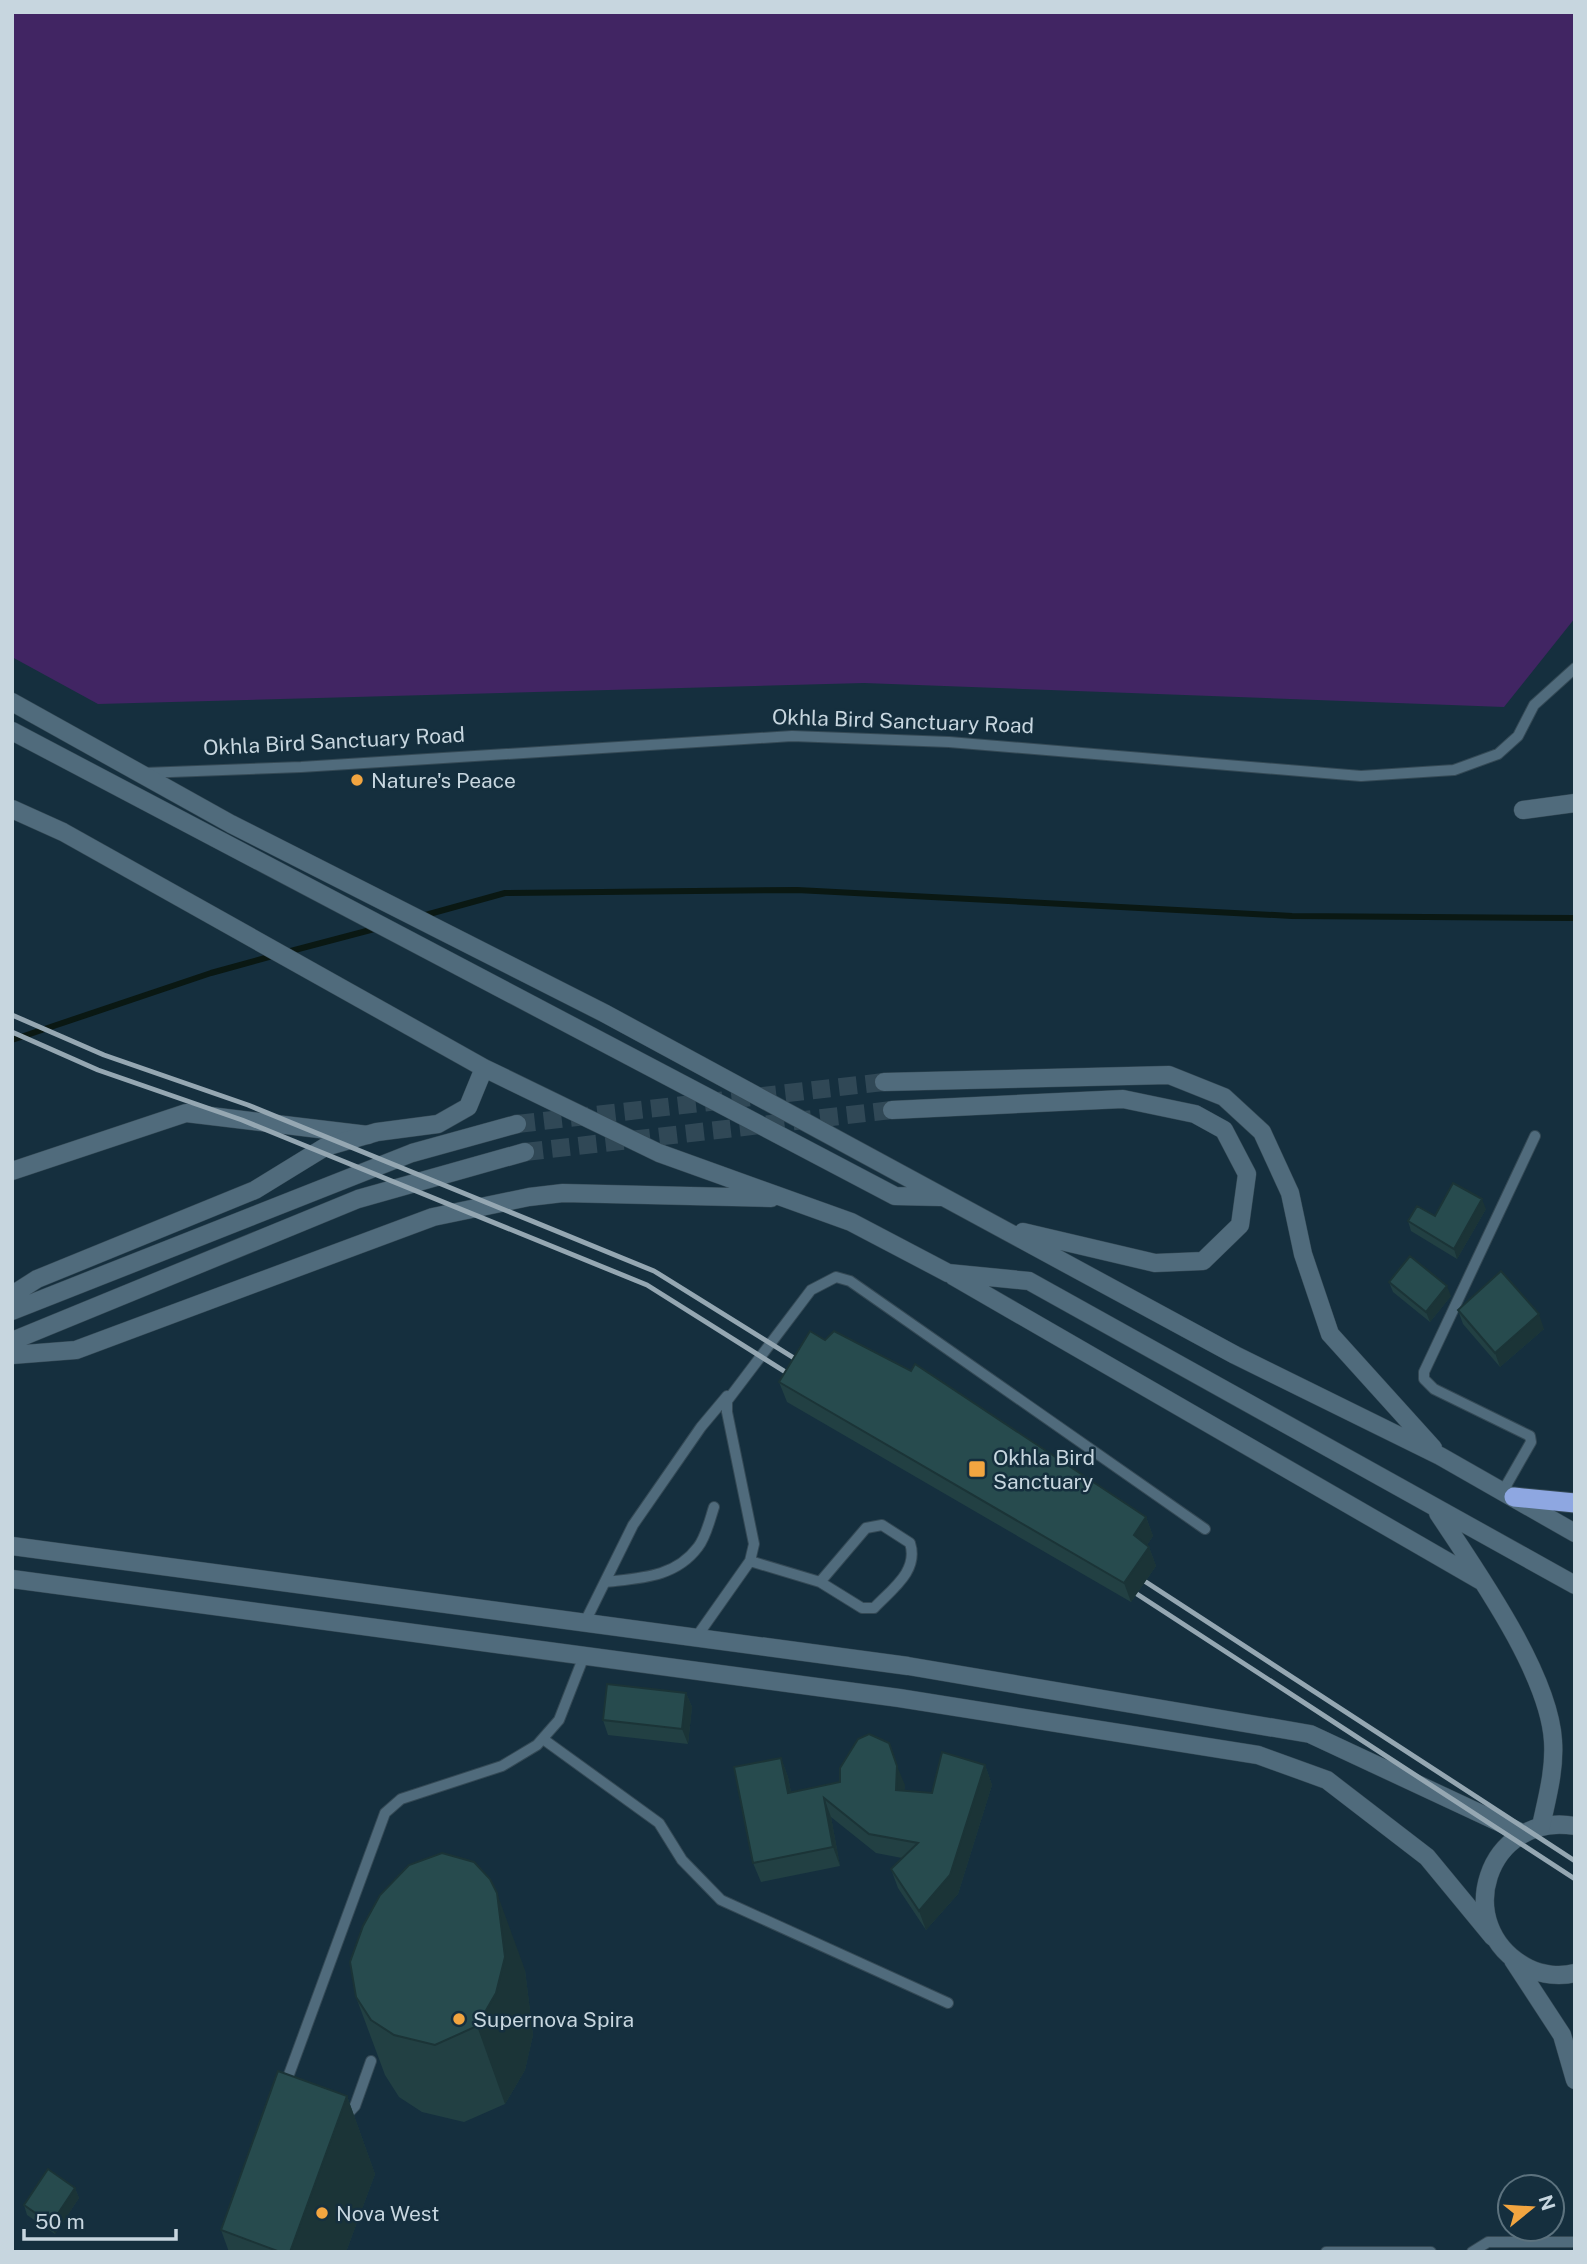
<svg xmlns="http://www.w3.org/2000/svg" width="1587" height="2264" font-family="'Public Sans',sans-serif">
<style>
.green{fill:#412563}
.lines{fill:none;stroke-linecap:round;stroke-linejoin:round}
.stream{stroke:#0a1813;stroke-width:6}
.secondary-tunnel{stroke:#304856;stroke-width:18;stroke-dasharray:18 9;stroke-linecap:butt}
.service-casing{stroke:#344955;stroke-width:12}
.minor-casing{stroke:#344955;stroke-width:19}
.tertiary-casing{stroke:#344955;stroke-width:19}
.secondary-casing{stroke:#344955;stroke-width:19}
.trunk-casing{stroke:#344955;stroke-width:21}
.service{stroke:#506b7c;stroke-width:10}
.minor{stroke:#506b7c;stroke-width:18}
.tertiary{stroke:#506b7c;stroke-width:18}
.secondary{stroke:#506b7c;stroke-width:18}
.trunk{stroke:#8ea7e1;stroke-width:19}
.rail{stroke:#95a7b2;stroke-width:5}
.wall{fill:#224043}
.shaded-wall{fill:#1b3437}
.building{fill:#274b4e;stroke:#1b3437;stroke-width:2}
.poi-dot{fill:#f2a540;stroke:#152f3e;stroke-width:2.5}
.labels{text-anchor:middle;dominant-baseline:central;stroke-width:5;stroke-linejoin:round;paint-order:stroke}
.street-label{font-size:21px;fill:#c7d6df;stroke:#152f3e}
.poi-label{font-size:21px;fill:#c7d6df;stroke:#152f3e;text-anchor:start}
</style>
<rect width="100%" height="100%" fill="#152f3e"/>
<!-- green -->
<path class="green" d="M12,12h1563v606l-71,89 -640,-24 -766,21 -86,-47z"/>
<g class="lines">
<!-- stream -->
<path class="stream" d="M422,916l83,-23 292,-3 495,26 283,2
M287,952l91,-24
M12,1040l199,-67 65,-18"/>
<!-- secondary-tunnel -->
<path class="secondary-tunnel" d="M517,1124l367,-42
M525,1152l367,-42"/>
<!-- service casing -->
<g class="service-casing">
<path id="service" d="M144,773l157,-6 491,-31 157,6 412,34 93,-6 44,-16 20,-18 16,-31 41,-37
M1503,1491l28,-49 -1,-6 -96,-47 -10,-10v-7l111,-236
M750,1561l70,21 46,-54 16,-3 28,18c9,28 -18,46 -36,65h-12l-42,-26
M605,1582c34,-4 70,-4 93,-35 8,-10 12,-28 16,-40
M584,1624l49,-99 68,-98 26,-31
M695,1639l55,-78 4,-17 -27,-132v-11l84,-111 25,-13 14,4 355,248
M543,1739l116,84 23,37 39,40 227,103
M284,2088l101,-275 16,-14 101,-33 35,-21 22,-25 25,-64
M342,2120l13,-14 16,-45
M1326,2252h105
M1472,2252l16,-10h87"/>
</g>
<!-- minor casing -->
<g class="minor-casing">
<path id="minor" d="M1523,810l52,-7
M12,1171l174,-58 182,22"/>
</g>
<!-- tertiary casing -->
<g class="tertiary-casing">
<path id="tertiary" d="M12,1546l896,120 402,68 212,99
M12,1579l887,119 359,57 69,25 100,77 66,80
M1575,1826c-88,-15 -126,101 -47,142 14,7 32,9 47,5
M1513,1960l49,75 13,45"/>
</g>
<!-- secondary casing -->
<g class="secondary-casing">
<path id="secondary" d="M12,702l219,122 373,189 631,342 205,101 135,77
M12,731l883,465 45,1
M12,809l51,23 421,236 175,85 192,69 97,51 81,8 546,304
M884,1082l285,-7 55,22 38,35 28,61 13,61 27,80 103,114
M892,1110l231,-11 72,15 29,16 23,44 -7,51 -37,36 -48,2 -132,-31
M953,1276l530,306
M12,1295l25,-16 218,-89 70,-43 52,-15 61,-8 30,-17 16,-39
M12,1311l400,-158 105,-29
M12,1341l346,-142 167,-47
M12,1355l64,-5 357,-133 96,-20 34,-4 208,5
M1438,1513c38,58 111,160 115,228 2,29 -6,57 -12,85"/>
</g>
<!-- trunk casing -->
<g class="trunk-casing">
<path id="trunk" d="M1514,1497l61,6"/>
</g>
<!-- service -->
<use href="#service" class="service"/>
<!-- minor -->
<use href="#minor" class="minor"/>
<!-- tertiary -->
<use href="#tertiary" class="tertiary"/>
<!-- secondary -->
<use href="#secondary" class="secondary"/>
<!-- trunk -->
<use href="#trunk" class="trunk"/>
<!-- rail -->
<path class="rail" d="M12,1015l92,40 144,50 406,166 156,97
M12,1032l86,38 144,50 405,165 156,98
M1129,1571l446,290
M1120,1583l455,296"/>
</g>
<!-- wall -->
<path class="wall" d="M1486,1209l-29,50 -46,-28 -3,-10z
M1389,1282l62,14 -21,26 -37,-30z
M1458,1310l86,19 -44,38 -37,-43z
M825,1340l321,177 7,19 -6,9 2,2 7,19 -25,36 -344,-200 -8,-20z
M686,1693l6,14 -4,37 -80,-9 -5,-15z
M781,1758l7,19 3,15 114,-7 -1,6 28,2 53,-28 7,20 -34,109 -32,36 -28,-42 -7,-19 11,-11 -26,-5 -45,-36 9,49 -79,16 -8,-19z
M525,1970l8,65 -8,35 -20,34 -41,18 -42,-10 -23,-15 -14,-22 -29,-78z
M347,2096l28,78 -29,78h-117l-8,-22z
M75,2188l4,10 -24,36 -28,-19 -3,-10z"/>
<!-- shaded-wall -->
<path class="shaded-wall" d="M1482,1199l4,10 -29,50 -3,-10z
M1447,1286l4,10 -21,26 -4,-10z
M1539,1314l5,15 -44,38 -5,-14z
M1146,1517l7,19 -12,18 -7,-19z
M1149,1547l7,19 -25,36 -7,-19z
M686,1693l6,14 -4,37 -6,-15z
M781,1758l7,19 7,35 -7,-19z
M985,1765l7,20 -34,109 -32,36 -7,-19z
M897,1766l8,19 -2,25 -7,-20z
M824,1798l7,19 9,49 -7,-19z
M497,1893l28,77 8,65 -8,35 -20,34 -28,-78z
M347,2096l28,78 -29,78h-56z
M75,2188l4,10 -24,36 -4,-10z"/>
<!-- building -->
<path class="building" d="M1453,1183l29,16 -28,50 -46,-28 9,-15 18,10z
M1410,1256l37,30 -21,26 -37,-30z
M1501,1271l38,43 -44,39 -37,-43z
M810,1331l15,9 9,-9 77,40 4,-7 231,153 -12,18 15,12 -25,36 -345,-201z
M607,1684l79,9 -4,36 -79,-9z
M869,1734l20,9 8,23 -1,24 36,3 10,-41 43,13 -35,110 -31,36 -28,-42 27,-26 -49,-9 -45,-36 9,49 -80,16 -19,-96 47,-9 7,35 52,-11v-14l18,-29z
M442,1853l32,9 16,17 7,14 8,64 -9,36 -19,33 -42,19 -41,-10 -23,-15 -15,-23 -6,-35 13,-36 17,-31 29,-30z
M278,2071l69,25 -57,156h-10l-59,-22z
M48,2169l27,19 -24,36 -27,-19z"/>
<!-- markers -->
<g class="poi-dot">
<circle cx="357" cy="780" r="7"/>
<rect x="968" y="1460" width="18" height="18" rx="3.5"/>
<circle cx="459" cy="2019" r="7"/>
<circle cx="322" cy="2213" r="7"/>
</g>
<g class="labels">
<!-- street labels -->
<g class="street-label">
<text transform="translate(903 721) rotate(2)">Okhla Bird Sanctuary Road</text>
<text transform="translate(334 741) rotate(-3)">Okhla Bird Sanctuary Road</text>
</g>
<!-- poi labels -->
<g class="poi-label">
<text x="371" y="780">Nature's Peace</text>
<text x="993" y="1457">Okhla Bird<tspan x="993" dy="24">Sanctuary</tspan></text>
<text x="473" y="2019">Supernova Spira</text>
<text x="336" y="2213">Nova West</text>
</g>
</g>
<!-- border -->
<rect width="1587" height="2264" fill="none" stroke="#c7d6df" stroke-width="28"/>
<!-- north arrow -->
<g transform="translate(1531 2208) rotate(72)"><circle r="33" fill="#152f3e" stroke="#5c727e" stroke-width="2"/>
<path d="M0-5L12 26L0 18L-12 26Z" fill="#f2a540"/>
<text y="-10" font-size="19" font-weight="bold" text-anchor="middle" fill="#c7d6df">N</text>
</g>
<!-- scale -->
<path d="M24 2229v10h152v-10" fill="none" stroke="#c7d6df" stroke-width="3.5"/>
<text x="35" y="2229" font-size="21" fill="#c7d6df" stroke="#152f3e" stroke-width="5" paint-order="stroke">50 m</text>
</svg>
